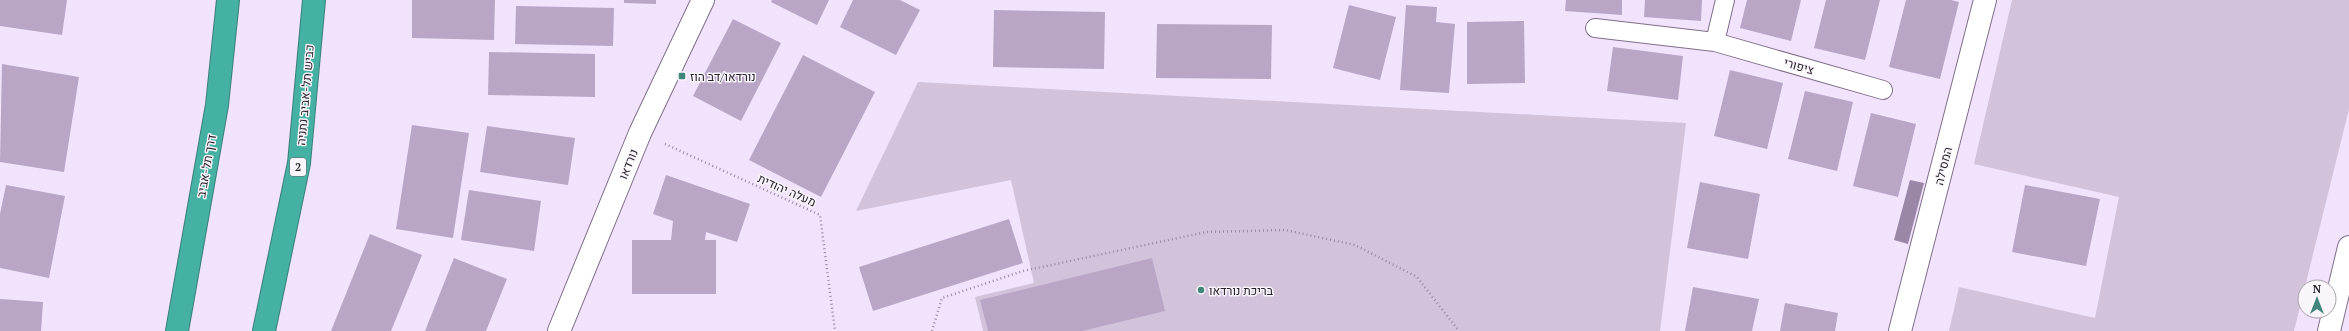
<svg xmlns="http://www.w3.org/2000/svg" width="2349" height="331" font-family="'PT Serif',Heebo,serif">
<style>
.green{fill:#d2c3db}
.water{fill:#9a86a6}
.building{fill:#b9a5c6}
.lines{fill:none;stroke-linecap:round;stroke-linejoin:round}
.lane-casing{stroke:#806f8a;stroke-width:20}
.street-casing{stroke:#806f8a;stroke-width:24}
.secondary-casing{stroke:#806f8a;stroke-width:24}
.highway-casing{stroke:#3b7f7a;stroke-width:24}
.path{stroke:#978b9e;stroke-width:2.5;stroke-dasharray:1 3;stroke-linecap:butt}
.lane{stroke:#fff;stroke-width:18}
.street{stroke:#fff;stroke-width:22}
.secondary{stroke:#fff;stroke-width:22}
.highway{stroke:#45b1a3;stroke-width:22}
.poi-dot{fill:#41867d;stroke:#f9f5fb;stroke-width:1.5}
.labels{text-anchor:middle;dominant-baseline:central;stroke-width:3;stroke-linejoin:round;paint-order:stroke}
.shield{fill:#f9f5fb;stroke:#67616b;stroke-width:1}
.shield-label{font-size:11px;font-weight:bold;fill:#29222d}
.street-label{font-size:12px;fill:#29222d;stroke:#f9f5fb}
.poi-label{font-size:12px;fill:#29222d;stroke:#f9f5fb;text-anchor:start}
</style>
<rect width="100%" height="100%" fill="#f2e3fc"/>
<!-- green -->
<path class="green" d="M2012,0h337v109l-55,222h-345l10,-44 136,31 24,-121 -145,-33z
M918,82l768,41 -26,208h-677l-8,-34 59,-14 -23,-103 -155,31z"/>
<!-- water -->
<path class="water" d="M1910,180l14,3 -16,61 -14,-4z"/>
<!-- building -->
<path class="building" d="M0,0h67l-5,35 -62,-9z
M412,0h83l-1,40 -82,-2z
M624,0h32v4l-32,-1z
M772,0h57l-12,25 -46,-23z
M853,0h47l20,10 -24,45 -56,-28z
M1566,0h56v15l-57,-4z
M1645,0h57l-1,21 -57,-4z
M1747,0h54l-10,41 -51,-13z
M1826,0h54l-15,60 -51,-12z
M1906,0h45l8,2 -19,77 -51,-12z
M1349,5l47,12 -16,63 -47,-12z
M1406,5l31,2 -1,15 19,2 -6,69 -49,-3z
M516,6l98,2 -1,38 -98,-2z
M994,10l111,2 -1,57 -111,-2z
M733,19l48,24 -40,78 -48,-25z
M1524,21l1,62 -58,1v-62z
M1157,24l115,1 -1,54 -115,-1z
M1613,47l70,9 -5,44 -71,-9z
M489,52l106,2v43l-107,-2z
M803,55l72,37 -54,105 -72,-37z
M2,64l77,13 -15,95 -64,-10z
M1730,70l53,13 -16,66 -53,-13z
M1805,91l48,11 -16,69 -49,-12z
M1871,113l45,11 -18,73 -45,-11z
M412,125l57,8 -16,105 -57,-9z
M487,126l88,12 -7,47 -88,-13z
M666,175l84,29 -13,38 -31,-10 -1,8h11v54h-84v-54h39l2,-19 -20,-7z
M1700,182l60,12 -12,65 -61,-11z
M6,185l59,11 -16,82 -49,-10v-54z
M2025,185l75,14 -14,67 -74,-14z
M469,190l72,11 -7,50 -73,-11z
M1009,219l14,44 -150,48 -14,-44z
M370,234l52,21 -31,76h-60z
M454,258l53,21 -21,52h-61z
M1152,258l13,53 -83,20h-94l-8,-31z
M1693,287l66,12 -7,32h-67z
M0,299l43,3 -2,29h-41z
M1785,303l53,10 -3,18h-55z"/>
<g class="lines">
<!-- lane casing -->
<g class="lane-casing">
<path id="lane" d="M1595,28l120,14 168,48
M1715,42l10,-42"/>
</g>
<!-- street casing -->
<g class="street-casing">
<path id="street" d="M1900,331l85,-331
M2329,331l20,-84"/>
</g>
<!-- secondary casing -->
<g class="secondary-casing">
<path id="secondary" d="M559,331l81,-198 63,-133"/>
</g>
<!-- highway casing -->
<g class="highway-casing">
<path id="highway" d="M177,331l40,-226 11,-105
M264,331l35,-168 15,-163"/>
</g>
<!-- path -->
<path class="path" d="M665,144l155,71 15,116
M932,331l10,-33 81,-27 183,-39 79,-2 70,15 62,32 42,54"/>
<!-- lane -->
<use href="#lane" class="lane"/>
<!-- street -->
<use href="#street" class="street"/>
<!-- secondary -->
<use href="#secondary" class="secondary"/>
<!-- highway -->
<use href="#highway" class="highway"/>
</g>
<!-- markers -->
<g class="poi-dot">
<rect x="678" y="72" width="8" height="8" rx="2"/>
<circle cx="1201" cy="290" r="4"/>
</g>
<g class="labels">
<!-- shield labels -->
<rect class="shield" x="290" y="158" width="16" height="18" rx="3"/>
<g class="shield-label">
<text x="298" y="167">2</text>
</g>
<!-- street labels -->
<g class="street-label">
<text transform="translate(1799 66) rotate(16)">ציפורי</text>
<text transform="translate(305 95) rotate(-85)">כביש תל-אביב נתניה</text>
<text transform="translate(628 164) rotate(-68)">נורדאו</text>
<text transform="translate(206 166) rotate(-80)">דרך תל-אביב</text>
<text transform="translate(1943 166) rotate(-76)">המסילה</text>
<text transform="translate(787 190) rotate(24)">מעלה יהודית</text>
</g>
<!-- poi labels -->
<g class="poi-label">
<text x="690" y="76">נורדאו/דב הוז</text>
<text x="1209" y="290">בריכת נורדאו</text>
</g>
</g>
<!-- north arrow -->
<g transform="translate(2317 299)"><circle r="19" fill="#f9f5fb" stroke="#a6a1a9"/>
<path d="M0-3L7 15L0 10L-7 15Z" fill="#41867d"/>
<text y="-6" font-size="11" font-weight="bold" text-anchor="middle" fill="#29222d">N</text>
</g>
</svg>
